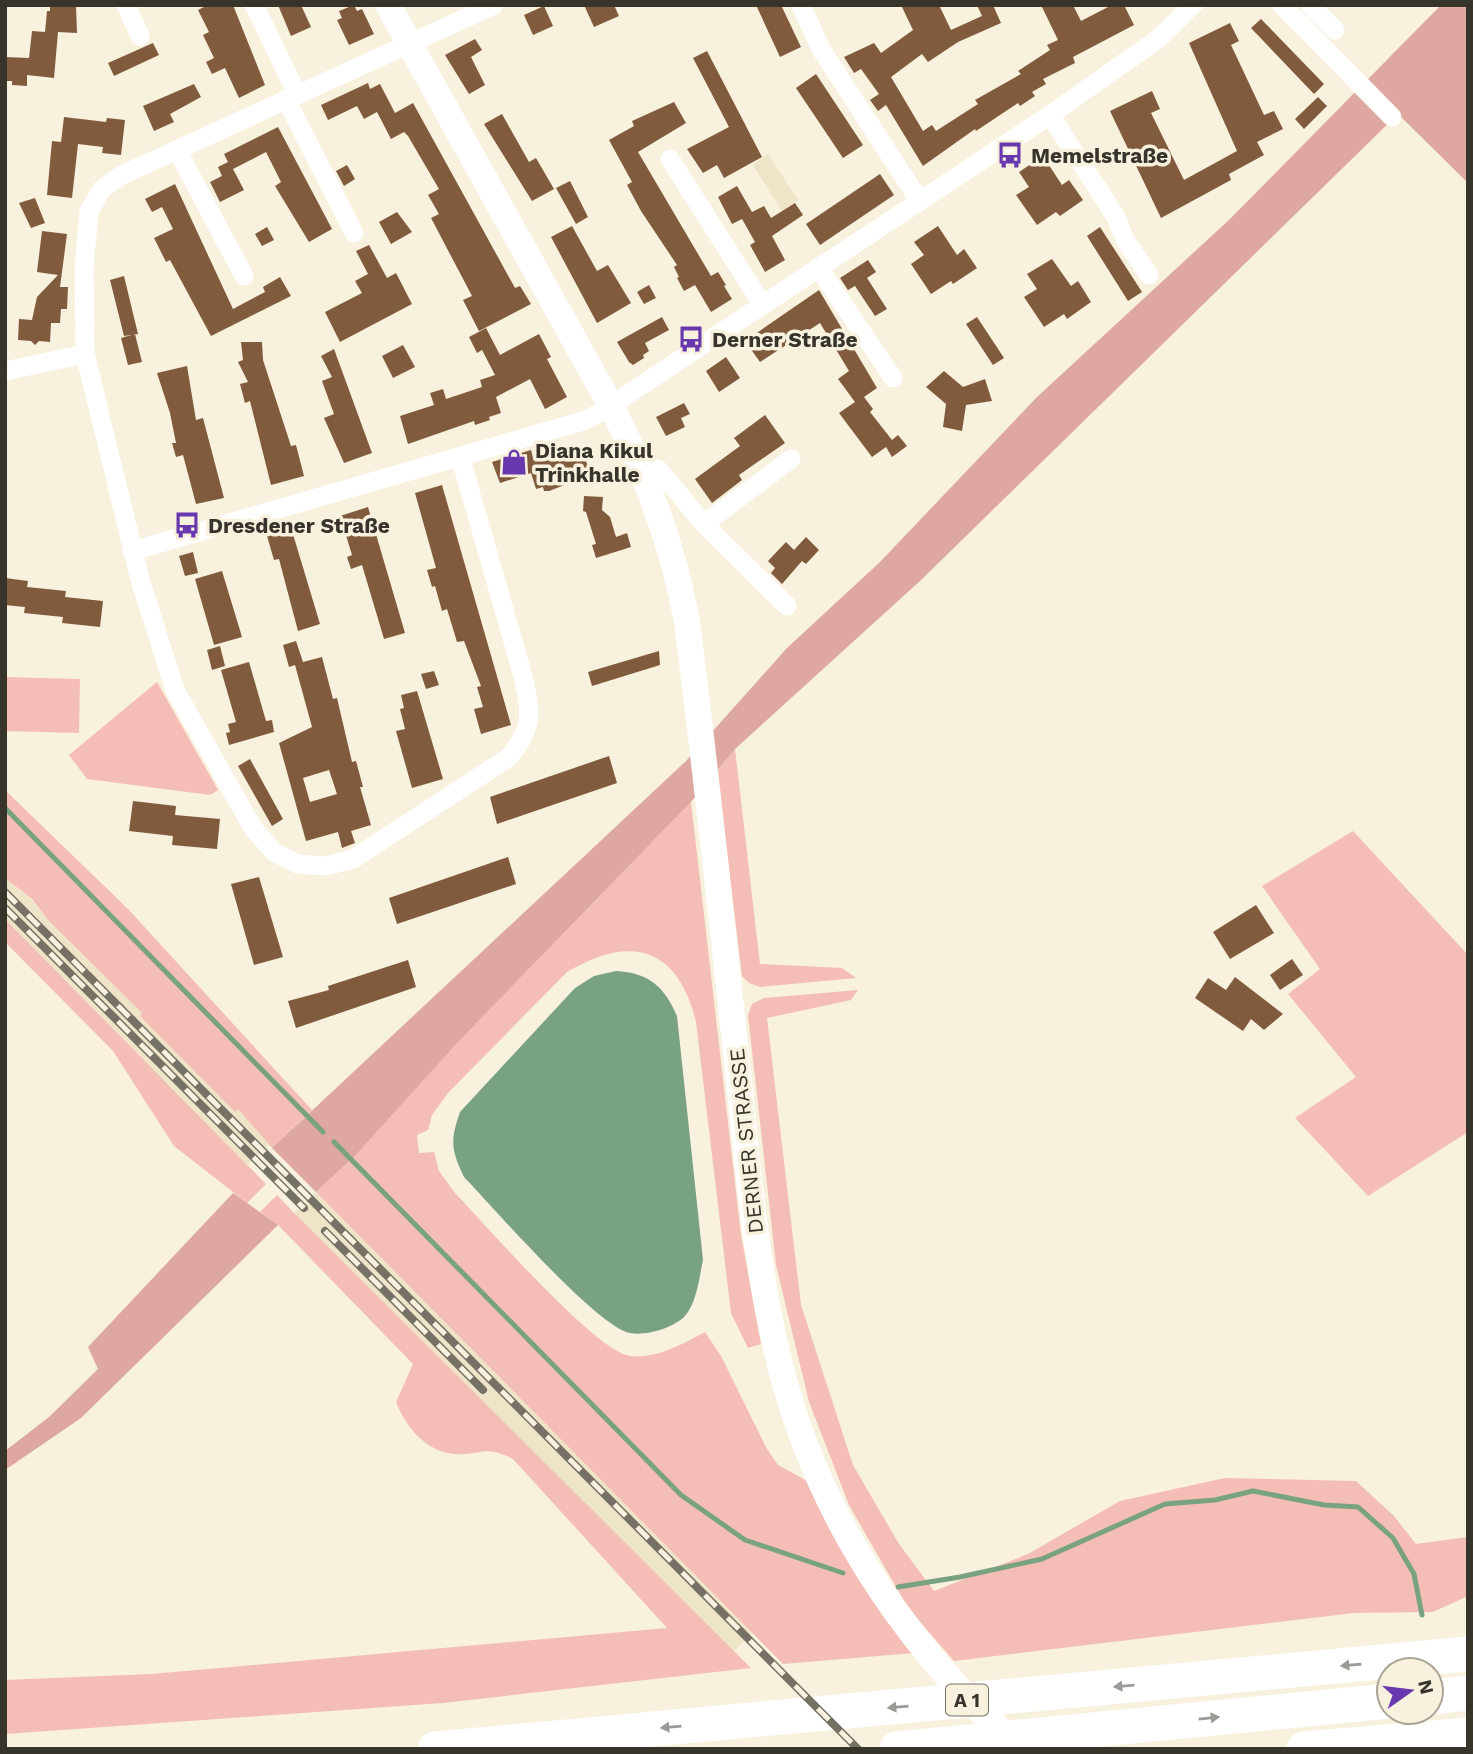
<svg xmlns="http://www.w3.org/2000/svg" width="1473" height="1754" font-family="'Work Sans',sans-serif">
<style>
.built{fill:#eee4c8}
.green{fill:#f4beb6}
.forest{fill:#dea79f}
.water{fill:#79a281}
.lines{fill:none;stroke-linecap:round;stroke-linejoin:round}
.stream{stroke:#79a281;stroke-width:5}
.building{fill:#815b3d;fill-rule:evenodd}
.street{stroke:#fff;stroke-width:19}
.secondary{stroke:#fff;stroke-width:26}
.highway{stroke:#fff;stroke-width:35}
.rail-casing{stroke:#757165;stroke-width:8}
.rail{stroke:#f8f1dd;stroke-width:5;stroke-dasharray:16;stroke-linecap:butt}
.oneway{fill:#9b9a96}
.labels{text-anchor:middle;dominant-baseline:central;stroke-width:7;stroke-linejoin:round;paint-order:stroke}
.shield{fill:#f8f1dd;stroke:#716d61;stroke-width:2}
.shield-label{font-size:19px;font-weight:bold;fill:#37342c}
.poi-label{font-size:21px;font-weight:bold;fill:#37342c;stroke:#f8f1dd;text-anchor:start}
.street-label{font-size:21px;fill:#37342c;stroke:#f8f1dd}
</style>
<rect width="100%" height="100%" fill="#f8f1dd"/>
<!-- built -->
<path class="built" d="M768,154l30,46 -16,11 -29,-46z
M5,878l26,21 17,21 95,93 -2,3 94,95 3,-2 31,36 -21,20 -243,-246z
M316,1192l436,441 -18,18 -440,-438z"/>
<!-- green -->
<path class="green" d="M5,677l75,2 -1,54 -74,-2z
M157,682l61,108 -8,5 -123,-16 -18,-24z
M735,749l25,215 82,4 14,10 -96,9 -11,-4 -7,-7 -25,-205z
M5,790l123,119 184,201 -40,38 -34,-39 -3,3 -95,-96 2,-3 -94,-93 -16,-21 -27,-21z
M691,802l50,433 20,109 -13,4 -17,-35 -35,-291c-18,-75 -65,-88 -129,-50l-119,121 -16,22 -4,15 -11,5 2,18 15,-1 5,19 16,22c30,31 140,158 175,163 26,3 53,-12 75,-24l16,24 46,93 11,16 31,17 105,171 -131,11 -467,-472 40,-37 105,-116z
M1353,831l115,124v177l-100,64 -73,-78 61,-41 -68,-83 32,-25 -58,-83z
M5,919l261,265 -19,19 -73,-57 -61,-95 -108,-109z
M858,990l-7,10 -84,18 34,287 52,160 46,79 35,47 94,-37 92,-53 105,-23 131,3 38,35 22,28 52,-7v59l-35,16 -79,1 -400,48 -46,-53 -59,-103 -40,-103 -33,-137 -28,-250 4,-11 12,-6z
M277,1195l17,18 457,455 -308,35 -438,31v-54l147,-6 515,-46 -154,-169c-30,-15 -31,-3 -58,-5 -29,-2 -49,-27 -59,-52l17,-38 -135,-139 -18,-13z"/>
<!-- forest -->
<path class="forest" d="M1441,5h27v178l-70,-69 -478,467 -185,168 -44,53 -230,237 -105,116 -40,37 -44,-44 414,-387 101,-113 93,-86 157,-165 193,-178z
M233,1193l45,32 -197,193 -76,52v-19l44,-34 49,-48 -10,-22z"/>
<!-- water -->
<path class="water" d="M616,971c33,2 48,15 61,45l26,244c-4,18 -6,42 -18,56 -12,12 -38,20 -55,17 -33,-6 -137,-126 -166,-156 -13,-28 -14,-36 -4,-65l115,-124 19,-12z"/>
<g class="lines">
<!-- stream -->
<path class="stream" d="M5,808l318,324
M334,1142l347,353 64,45 98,33
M898,1587l62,-10 82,-18 123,-55 50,-4 38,-9 71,14 34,2 35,31 21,36 8,41"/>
</g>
<!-- building -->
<path class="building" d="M50,5h26l1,28 -19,-1 -4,46 -27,-3v11l-15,-1v-4h-7v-24l24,1 3,-27 13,1 2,-21h3z
M208,5h25l32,80 -26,13 -14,-30 -13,6 -6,-12 8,-4 -11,-23 6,-3 -11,-22z
M278,5h23l10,22 -20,9z
M354,5l3,6 5,-2 12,25 -25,11 -12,-25 5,-2 -3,-7z
M584,5h30l5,11 -25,11z
M756,5h25l20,42 -21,10z
M901,5h38l12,25 31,-14 -5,-11h16l8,18 -43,19 -30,20 -6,-8 -31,23 32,54 9,-6 4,6 42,-27 -3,-4 46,-26 -3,-3 32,-21 -3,-5 11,-5 -17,-35h32l8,16 31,-16h12l10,20 -61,32 2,6 -32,16 3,5 -14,8 3,4 -15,10 -2,-3 -42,28 -1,-2 -52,37 -37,-61 -8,6 -8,-11 9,-6 -18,-25 -7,4 -10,-16 30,-14 7,10 32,-23z
M544,6l9,20 -20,9 -9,-20z
M1261,19l63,65 -10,10 -63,-66z
M1230,23l9,18 -8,4 33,70 10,-4 9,18 -26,13 7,13 -35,19 2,6 -70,38 -51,-107 42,-20 8,18 -9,4 33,67 53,-29 -48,-108z
M475,39l7,11 -11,7 14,28 -16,9 -24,-39z
M153,43l6,12 -45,21 -6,-13z
M707,51l55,106 -38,21 -7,-13 -14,8 -16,-24 42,-22 -36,-69z
M816,74l47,71 -20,13 -47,-70z
M368,83l2,6 10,-5 15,29 18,-10 102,185 5,-2 11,18 -52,27 -16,-31 9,-4 -41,-78 8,-4 -11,-19 11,-6 -31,-53 -4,-4 -13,7 -14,-27 -13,7 -7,-13 -29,14 -7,-15z
M194,84l7,13 -31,17 4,8 -20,9 -11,-25z
M1318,97l9,9 -23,23 -9,-10z
M674,102l12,21 -48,29 73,124 7,-4 8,13 -2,1 8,13 -21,13 -16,-27 -11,6 -7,-13 2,-1 -5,-10 3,-2 -36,-54 -14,-26 5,-3 -23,-42 25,-14 -2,-5z
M502,114l27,48 7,-4 18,31 -22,12 -48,-77z
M64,117l42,5 1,-4 18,2 -4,35 -19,-2 1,-6 -25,-3 -6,54 -25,-3 5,-54 9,1z
M278,127l54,102 -23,13 -34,-56 6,-4 -15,-30 -33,17 11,21 -24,12 -10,-20 12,-6 -4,-9 10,-5 -4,-8z
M1043,156l19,29 7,-5 14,20 -23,16 -4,-4 -19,13 -21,-30 13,-8 -10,-15z
M347,165l8,14 -11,7 -8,-15z
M880,174l14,21 -74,50 -14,-21z
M570,181l18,36 -12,7 -20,-36z
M175,184l58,125 32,-17 -2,-5 17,-10 11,19 -80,40 -41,-76 -4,2 -12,-24 19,-9 -11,-22 -10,5 -7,-13z
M737,186l15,26 12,-6 7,12 24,-15 8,12 -31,21 13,24 -20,12 -15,-27 5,-3 -13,-23 -10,5 -14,-27z
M35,198l10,25 -14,5 -12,-25z
M397,212l15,20 -21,12 -12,-22z
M572,226l25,45 11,-6 23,38 -34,20 -46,-86z
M938,226l19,29 7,-6 13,19 -24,16 -2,-3 -20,13 -20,-30 13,-9 -10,-13z
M267,227l7,13 -12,6 -7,-12z
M1100,227l42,65 -14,9 -41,-65z
M42,231l25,3 -7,53h8l-1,22h-6l-1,14h-9l-1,19 -11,-1 -4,4 -4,-4 -13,-1 1,-21 13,1 5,-23 21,-22 -21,-3z
M369,245l18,33 9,-5 16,31 -72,38 -15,-30 37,-19 -7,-12 13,-7 -12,-23z
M1052,259l19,27 7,-5 13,21 -24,17 -3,-5 -20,13 -20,-30 13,-8 -10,-15z
M868,260l8,12 -9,6 20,31 -12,7 -20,-30 -7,4 -8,-12z
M124,276l14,58 -14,2 -14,-56z
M649,285l7,13 -12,6 -7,-12z
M819,290l58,98 -13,9 9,12 -3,3 22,28 6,-5 9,11 -15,11 -6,-10 -14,10 -33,-44 16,-11 -17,-23 11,-8 -29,-48 -60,39 -15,-21z
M662,317l7,13 -24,13 4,8 -6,4 1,3 -11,7 -4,-3 -12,-20z
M977,317l27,41 -11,7 -27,-41z
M486,328l14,27 39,-21 12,23 -4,2 20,38 -22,12 -15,-30 -34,18 5,16 -12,4 1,3 -15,5 -1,-4 -66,23 -8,-28 34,-11 -4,-12 13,-4 3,10 36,-12 -2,-7 15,-5 -13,-25 -5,3 -8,-16z
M135,334l7,28 -14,3 -7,-27z
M241,342h21l1,18 28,86 5,-1 8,31 -33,9 -21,-84 -5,2 -5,-19 8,-2 -10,-20 5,-2z
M403,345l12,22 -22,11 -11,-22z
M334,349l38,104 -28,10 -20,-45 10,-4 -12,-33 10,-4 -11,-21z
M726,357l14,21 -21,14 -13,-21z
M187,366l9,54 7,-2 21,80 -28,6 -13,-49 -7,2 -4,-14h4l-6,-30 -13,-40z
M944,371l19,16 22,-8 7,22 -26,4 -4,26 -19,-4 3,-23 -20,-17z
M684,403l6,11 -9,4 4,9 -19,9 -10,-19z
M765,415l20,28 -46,32 3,5 -30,23 -17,-24 45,-33 -6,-8z
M581,447l10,28 -42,16h-5l-1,-4 -7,2 -5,-16 -31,10 -8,-21 39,-12 2,8 23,-8 2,5z
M442,485l69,240 -30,9 -7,-25 9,-2 -6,-20 4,-1 -17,-45 -7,1 -10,-33 -5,2 -7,-25 -3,1 -5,-17 9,-2 -21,-75z
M584,496l19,1 -1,13 8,7 6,20 11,-4 4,14 -35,11 -4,-13 4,-1 -10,-32 -3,-1z
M368,507l37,126 -21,6 -22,-74 -11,4 -4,-12 5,-2 -12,-39z
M289,521l31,103 -22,7 -19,-72 -5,1 -7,-24 3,-2 -2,-7z
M806,537l13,13 -13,14 -4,-3 -20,23 -11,-11 4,-5 -7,-7 18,-19 8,8z
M193,552l5,21 -13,3 -6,-20z
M222,571l20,66 -28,8 -19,-66z
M5,578l23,3 -1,6 39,4 -1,6 38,4 -3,26 -38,-4 1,-6 -39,-4 1,-6 -20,-2z
M296,641l7,21 19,-5 11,42 4,-1 15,64 4,-1 7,26h-3l11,38 -20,6 4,12 -13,5 -4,-16 -32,9 -27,-98 33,-16 -17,-62 -6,2 -6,-22zM329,770l8,24 -27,8 -7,-24z
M220,646l5,20 -13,4 -5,-20z
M659,651l1,14 -68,21 -4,-14z
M249,662l17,59 6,-1 2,12 -45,13 -3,-12 4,-1 -2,-8 8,-2 -15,-52z
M434,671l5,14 -13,4 -5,-15z
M417,691l26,88 -31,9 -16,-57 9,-2 -5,-20 4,-1 -3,-13z
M609,756l8,27 -120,41 -7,-27z
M250,759l33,60 -11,7 -34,-60z
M133,801l43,5 -1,9 45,4 -3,30 -45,-4 1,-9 -44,-5z
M508,857l8,27 -119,40 -8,-26z
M259,877l24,80 -29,8 -23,-81z
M1256,905l18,28 -44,26 -17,-27z
M1292,959l11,16 -23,15 -10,-15z
M408,960l8,27 -120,41 -8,-27 41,-11 -1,-4z
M1235,977l48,37 -19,16 -13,-11 -8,12 -48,-33 13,-20 18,12z"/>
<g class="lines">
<!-- street -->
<path class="street" d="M126,5l14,31
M254,5l43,89
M801,5l20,44 98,151
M1282,5l110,112
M1310,5l25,25
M286,99l68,134
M1050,115l66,102 9,23 24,35
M177,150l67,126
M670,159l92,145
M818,267l75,111
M5,371l80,-17
M460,456l63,220c8,37 11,52 -15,82l-155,101 -28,7 -27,-2 -24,-12 -21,-24 -78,-138 -34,-107 -56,-229 -1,-85 5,-58 13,-22 20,-14 372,-170
M641,464l18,6 45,54 83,82
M704,524l87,-65
M132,551l451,-130 15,-7 452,-299 108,-76 35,-34"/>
<!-- secondary -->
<path class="secondary" d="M388,5l223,401c36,69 62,139 76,216 18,141 33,281 48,422 11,100 18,202 40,300 35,159 123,295 243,403"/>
<!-- highway -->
<path class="highway" d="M1431,1697l37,-4
M435,1749l1033,-95
M897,1749l492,-48
M1304,1749l164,-14"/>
<!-- rail casing -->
<g class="rail-casing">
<path id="rail" d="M5,892l853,857
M5,908l299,300
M325,1231l158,159"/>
</g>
<!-- rail -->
<use href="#rail" class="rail"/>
</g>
<!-- one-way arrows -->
<defs><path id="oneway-solid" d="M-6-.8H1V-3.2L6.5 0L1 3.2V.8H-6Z" transform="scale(1.75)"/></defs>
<g class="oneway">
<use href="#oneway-solid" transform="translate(1351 1665) rotate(175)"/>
<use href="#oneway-solid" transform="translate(1124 1686) rotate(175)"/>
<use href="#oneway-solid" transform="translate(898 1707) rotate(175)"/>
<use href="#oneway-solid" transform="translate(1209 1718) rotate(-6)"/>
<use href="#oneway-solid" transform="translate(671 1727) rotate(175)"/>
</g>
<!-- icons -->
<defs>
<g id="bus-bare" transform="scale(2.1)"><path d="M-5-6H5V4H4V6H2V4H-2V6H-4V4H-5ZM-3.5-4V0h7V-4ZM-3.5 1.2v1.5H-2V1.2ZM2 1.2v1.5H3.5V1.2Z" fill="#6838af" stroke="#f8f1dd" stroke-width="2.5" paint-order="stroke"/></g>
<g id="shop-bare" transform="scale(2.1)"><path d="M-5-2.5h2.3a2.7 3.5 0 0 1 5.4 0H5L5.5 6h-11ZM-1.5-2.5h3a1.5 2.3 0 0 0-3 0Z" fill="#6838af" stroke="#f8f1dd" stroke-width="2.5" paint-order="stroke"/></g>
</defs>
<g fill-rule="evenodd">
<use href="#bus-bare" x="1010" y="155"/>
<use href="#bus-bare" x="691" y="339"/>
<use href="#shop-bare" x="514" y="462"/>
<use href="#bus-bare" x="187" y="525"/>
</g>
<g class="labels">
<!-- shield labels -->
<rect class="shield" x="946" y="1684.5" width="42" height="31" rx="5"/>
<g class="shield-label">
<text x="967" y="1700">A 1</text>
</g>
<!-- poi labels -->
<g class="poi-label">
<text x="1031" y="155">Memelstraße</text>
<text x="712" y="339">Derner Straße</text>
<text x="535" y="450">Diana Kikul<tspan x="535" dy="24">Trinkhalle</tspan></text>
<text x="208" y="525">Dresdener Straße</text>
</g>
<!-- street labels -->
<g class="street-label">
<text transform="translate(746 1141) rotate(-96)">DERNER STRASSE</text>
</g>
</g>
<!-- border -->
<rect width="1473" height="1754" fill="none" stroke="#37342c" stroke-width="14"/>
<!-- north arrow -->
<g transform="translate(1410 1691) rotate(76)"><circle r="33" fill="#f8f1dd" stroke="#aba596" stroke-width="2"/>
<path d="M0-5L12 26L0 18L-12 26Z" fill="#6838af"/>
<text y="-10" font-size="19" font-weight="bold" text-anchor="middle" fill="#37342c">N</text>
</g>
</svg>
